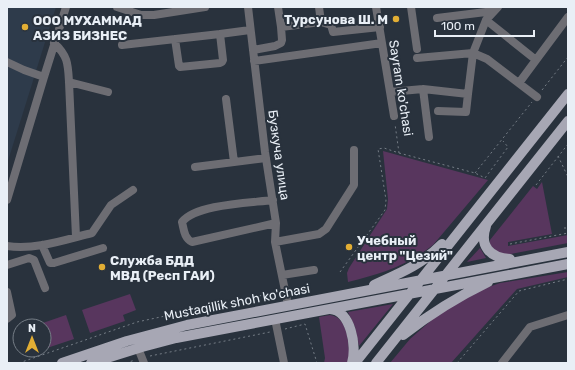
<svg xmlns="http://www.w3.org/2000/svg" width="575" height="370" font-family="Rubik,sans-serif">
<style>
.built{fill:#2e3b4b}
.green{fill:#58365e}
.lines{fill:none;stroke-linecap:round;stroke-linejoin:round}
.path{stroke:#757d86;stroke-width:1;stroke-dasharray:2 3;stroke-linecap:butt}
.minor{stroke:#6d6d73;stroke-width:8}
.major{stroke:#a7a7b4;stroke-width:10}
.poi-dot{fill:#e2ae34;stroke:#29323d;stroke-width:1.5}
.labels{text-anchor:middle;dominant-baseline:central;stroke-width:4;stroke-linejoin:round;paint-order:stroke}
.poi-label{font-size:13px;font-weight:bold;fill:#e9eff6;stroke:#29323d;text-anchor:start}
.street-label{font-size:13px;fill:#e9eff6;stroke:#29323d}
</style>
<rect width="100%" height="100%" fill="#29323d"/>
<!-- built -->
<path class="built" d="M7,7h49l-49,157z"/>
<!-- green -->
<path class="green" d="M383,151l105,29 -55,65c-26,21 -53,29 -85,37l-1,-9 2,-5 38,-59 1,-10z
M542,182l10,52 -44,8v4l60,-11v8l-63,12 -6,-1 -9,-9v-5l43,-54 4,3z
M480,248l6,10 -19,4z
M568,272v5l-51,12 -66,74h-61l20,-24 25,-22 16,-11 32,-17 17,-6z
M130,294l6,16 -13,5 2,6 -35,12 -8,-23z
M393,304l-34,42 -4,-19 -7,-15z
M66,315l8,24 -30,10v-23h-10z
M330,315c19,3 18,28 20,44l-3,4h-23l1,-5 -6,-41z"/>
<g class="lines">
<!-- path -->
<path class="path" d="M542,90l26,-33
M399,153l76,20 10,5 23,-31 -5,-6
M558,156l10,21
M475,173l57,-71
M536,185l32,-41
M564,228h4
M510,244l58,-11
M340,272l45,-62 1,-10 -8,-51 6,-1 15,5 -4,-29
M297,289l1,7
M285,329l20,-5 12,39
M150,356l120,-24
M19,363l118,-41 141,-30
M126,363l9,-3
M457,363l62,-72 49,-12"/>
<!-- minor -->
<path class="minor" d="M117,7l24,8h13l51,-8
M248,7l17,145 11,71 -1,19 13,63
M278,7l3,20 40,-5 10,3 2,7 47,-5
M319,7l2,15
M376,7l18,109
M411,7l6,42
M437,18l57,-7
M486,20l50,40 32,-43
M175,39l4,27 1,1 40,-4 2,-1 1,-2 -3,-26 30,-4
M54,43c14,13 14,21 15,39l7,155
M122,45l98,-11
M253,50l22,-4 6,-3 1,-3 -1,-13
M417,58l56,-5 14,6 50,38
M254,61l128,-18
M7,62l17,8 20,7
M69,82l39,10
M519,83l17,-23
M423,89l6,48
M390,92l33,-3 45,5 5,-41 13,-33 12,-13
M226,99l8,63
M438,111l28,1 2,-18
M195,167l71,-9
M7,200l37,-123 22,-70
M273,200c-23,3 -77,4 -91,22 2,8 2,16 10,20l84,-19
M275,242l44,-8 7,-5 28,-44v-35
M42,245l8,18h4l49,-15
M7,246c29,4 57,-6 85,-13l19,-28 22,-15
M7,265l22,-7 5,2 11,28
M282,275l32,-5
M7,292l5,23 -5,4
M275,319l9,44
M138,348l6,15
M502,363l28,-36 38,-12"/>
<!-- major -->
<path class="major" d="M486,226c-7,20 4,32 24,33
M374,285c24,-11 49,-21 68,-41
M330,309c21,1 27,38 22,54
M403,335c27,-21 54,-38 85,-53
M62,363l65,-22 60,-16 381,-73
M91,363l51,-16 34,-9 392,-74
M355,363l213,-269
M376,363l192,-242"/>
</g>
<!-- markers -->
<g class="poi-dot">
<circle cx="396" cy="19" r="4"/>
<circle cx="25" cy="27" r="4"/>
<circle cx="349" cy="247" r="4"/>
<circle cx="102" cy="267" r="4"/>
</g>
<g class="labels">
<!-- poi labels -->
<g class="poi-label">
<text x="388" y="19" text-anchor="end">Турсунова Ш. М</text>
<text x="33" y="20">ООО МУХАММАД<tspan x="33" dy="15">АЗИЗ БИЗНЕС</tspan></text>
<text x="357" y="240">Учебный<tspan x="357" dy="15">центр "Цезий"</tspan></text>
<text x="110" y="260">Служба БДД<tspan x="110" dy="15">МВД (Респ ГАИ)</tspan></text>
</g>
<!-- street labels -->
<g class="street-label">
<text transform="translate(401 88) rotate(81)">Sayram ko'chasi</text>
<text transform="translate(279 155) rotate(82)">Бузкуча улица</text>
<text transform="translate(237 302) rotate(-11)">Mustaqillik shoh ko'chasi</text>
</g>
</g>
<!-- border -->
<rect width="575" height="370" fill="none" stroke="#e9eff6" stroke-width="16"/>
<!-- north arrow -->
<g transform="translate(32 338)"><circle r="19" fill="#29323d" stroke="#767e87"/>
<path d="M0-3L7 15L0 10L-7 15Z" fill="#e2ae34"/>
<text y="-6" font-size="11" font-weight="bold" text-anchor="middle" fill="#e9eff6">N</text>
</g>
<!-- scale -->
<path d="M435 30v6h99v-6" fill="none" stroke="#e9eff6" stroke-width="2"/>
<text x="441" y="30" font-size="12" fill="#e9eff6" stroke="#29323d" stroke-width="3" paint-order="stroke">100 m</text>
</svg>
